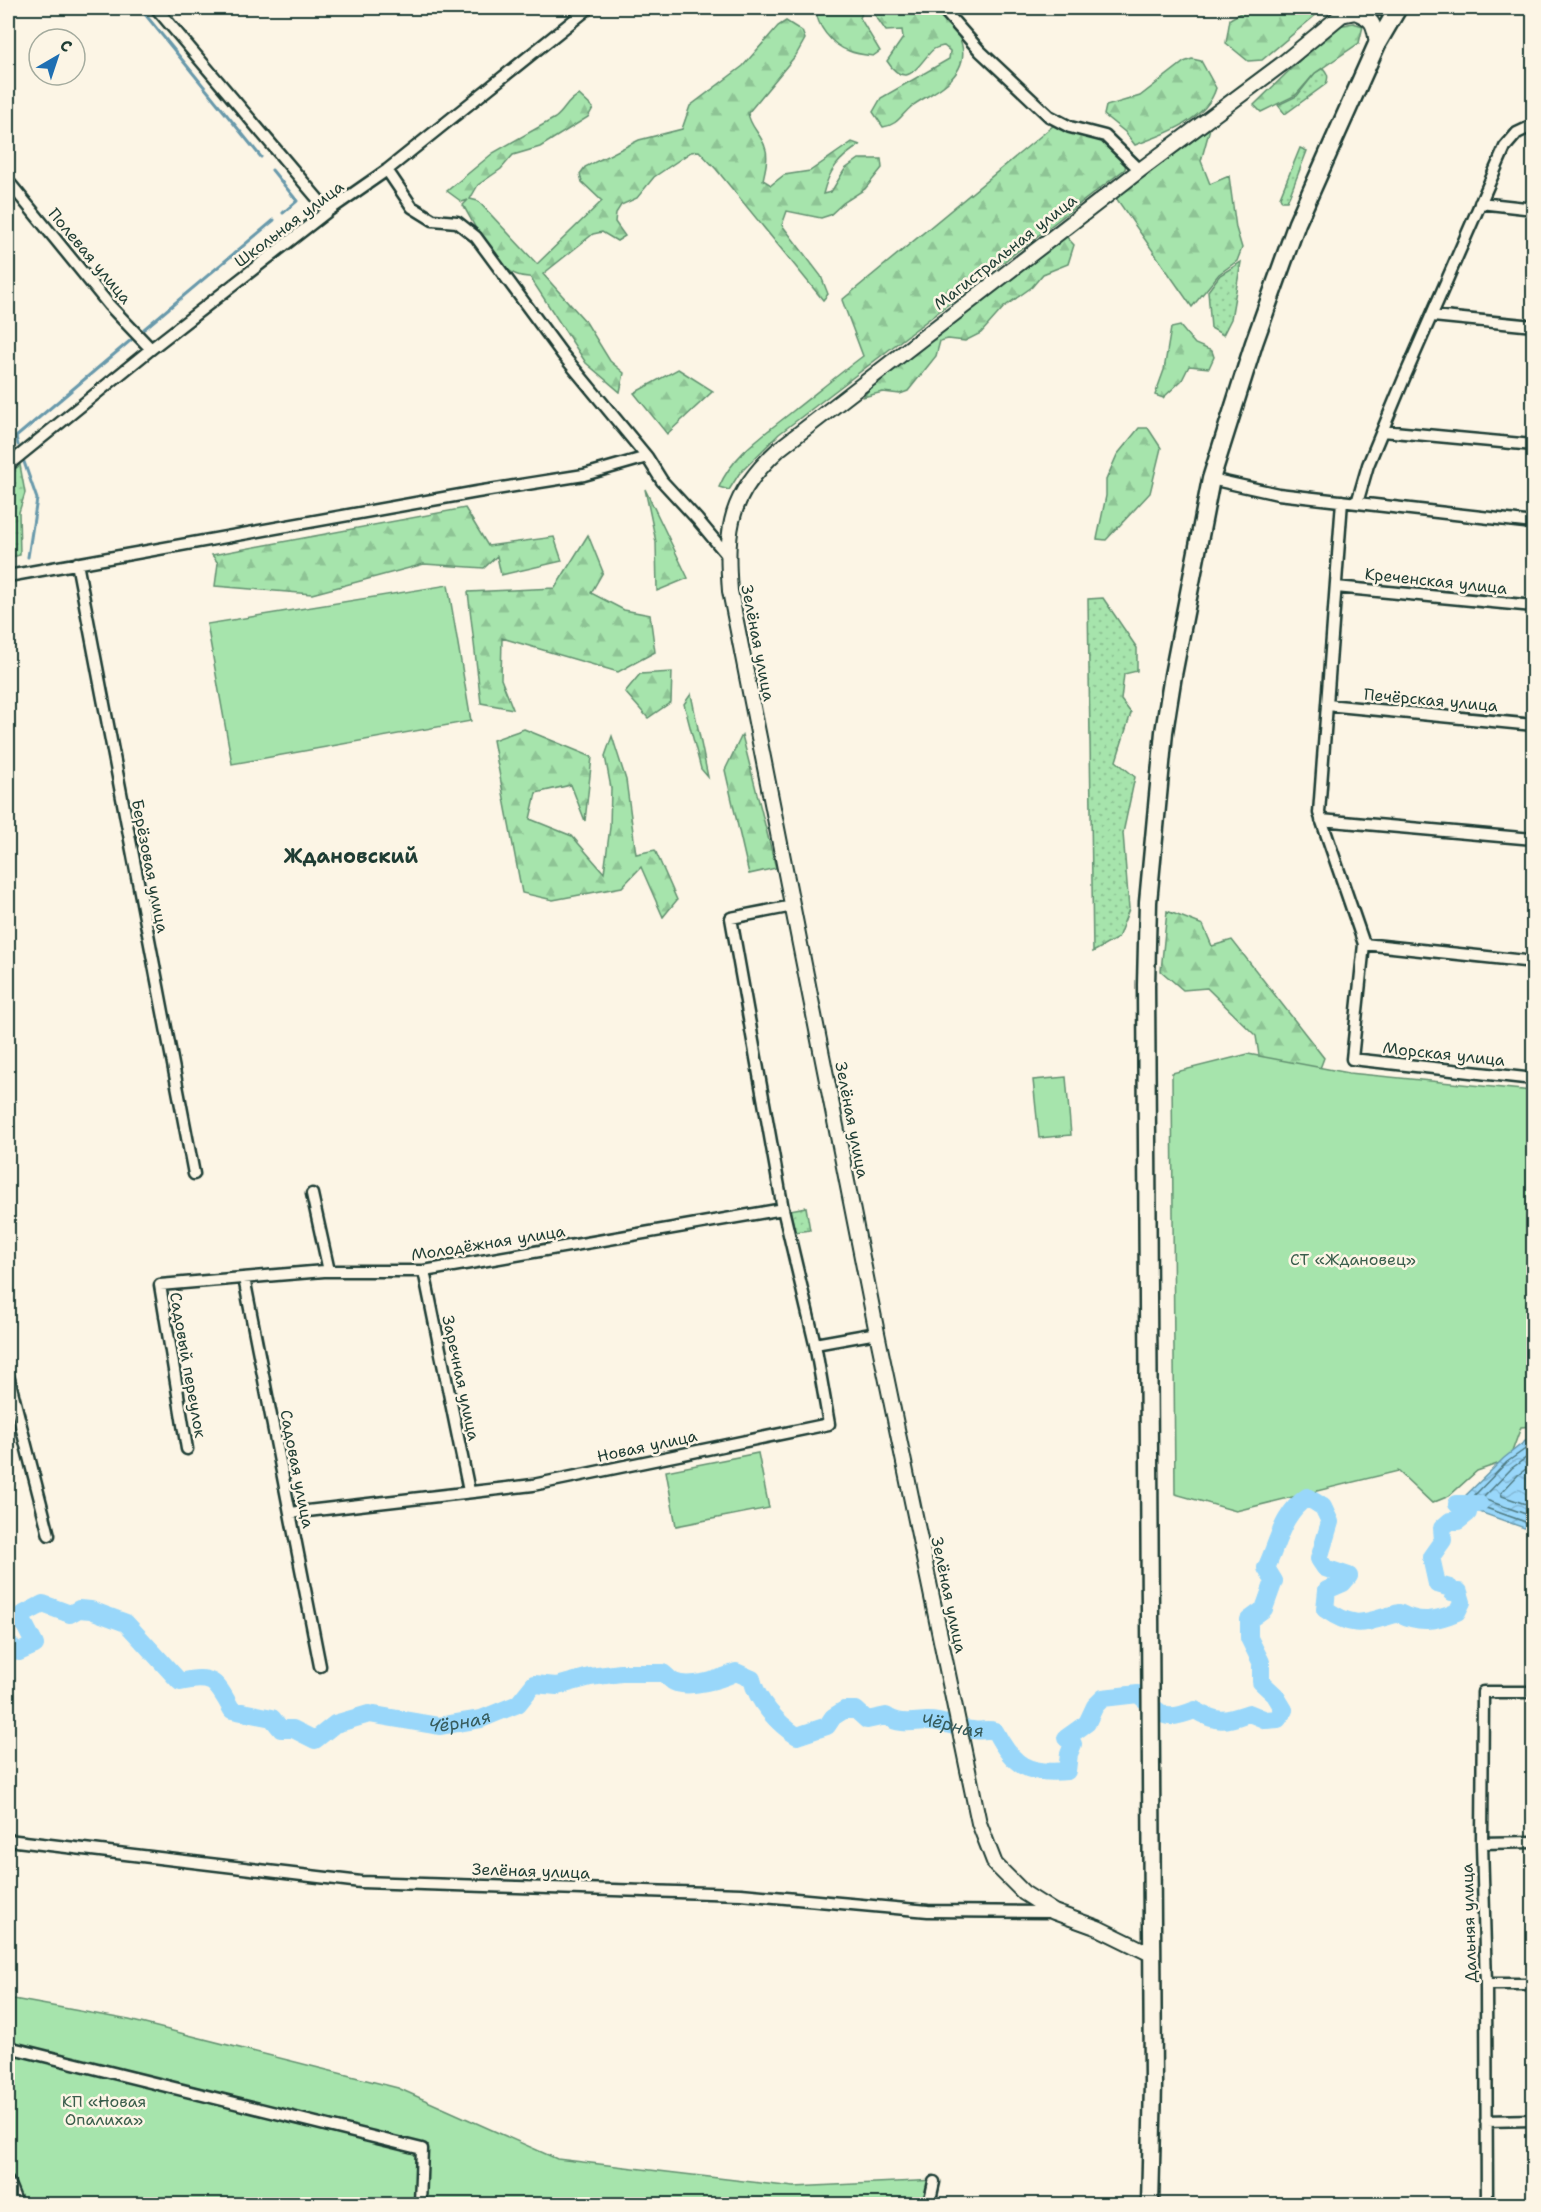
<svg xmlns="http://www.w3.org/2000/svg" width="1541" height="2212" font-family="'Shantell Sans',sans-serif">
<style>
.grass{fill:url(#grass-dots);stroke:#629070;stroke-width:1.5}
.forest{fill:url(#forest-firs);stroke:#629070;stroke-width:1.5}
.garden{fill:#a6e4ac;stroke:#629070;stroke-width:1.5}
.water{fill:url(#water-waves);stroke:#6899ab;stroke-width:1.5}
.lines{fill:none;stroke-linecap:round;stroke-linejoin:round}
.shore{stroke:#507b83;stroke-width:1.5}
.stream{stroke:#6899ab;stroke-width:3}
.river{stroke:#99d7fa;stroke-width:18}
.minor-casing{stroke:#1f3d34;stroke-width:15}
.tertiary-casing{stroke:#1f3d34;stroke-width:18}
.primary-casing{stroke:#1f3d34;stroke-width:21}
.minor{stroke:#fcf5e5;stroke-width:10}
.tertiary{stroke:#fcf5e5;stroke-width:14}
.primary{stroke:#fcf5e5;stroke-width:16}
.labels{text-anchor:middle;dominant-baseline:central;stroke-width:5;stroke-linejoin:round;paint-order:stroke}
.street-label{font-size:16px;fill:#1f3d34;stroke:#fcf5e5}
.park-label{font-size:16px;fill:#3a5e4c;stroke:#fcf5e5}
.water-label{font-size:18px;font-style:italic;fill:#375c5c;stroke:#fcf5e5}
.quarter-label{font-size:20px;font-weight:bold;fill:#1f3d34;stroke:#fcf5e5}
</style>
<defs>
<pattern id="grass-dots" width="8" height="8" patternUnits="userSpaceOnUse" patternTransform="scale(1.5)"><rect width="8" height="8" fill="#a6e4ac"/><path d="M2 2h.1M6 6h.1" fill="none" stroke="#8ec495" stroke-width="1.8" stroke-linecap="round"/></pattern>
<pattern id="forest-firs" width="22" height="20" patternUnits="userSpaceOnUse" patternTransform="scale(1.5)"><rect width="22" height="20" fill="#a6e4ac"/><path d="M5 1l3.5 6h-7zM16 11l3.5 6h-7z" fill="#8ec495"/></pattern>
<pattern id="water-waves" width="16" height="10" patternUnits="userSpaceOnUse" patternTransform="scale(1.5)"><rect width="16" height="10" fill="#99d7fa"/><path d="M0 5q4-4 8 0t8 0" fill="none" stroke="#83b9d7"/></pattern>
</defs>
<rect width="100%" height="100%" fill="#fcf5e5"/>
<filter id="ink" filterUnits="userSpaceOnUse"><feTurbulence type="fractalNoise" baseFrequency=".0167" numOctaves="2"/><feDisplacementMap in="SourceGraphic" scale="12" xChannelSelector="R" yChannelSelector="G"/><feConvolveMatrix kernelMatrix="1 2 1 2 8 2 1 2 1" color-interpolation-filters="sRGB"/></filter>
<g filter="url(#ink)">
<!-- grass -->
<path class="grass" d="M1323,68c5,6 6,9 3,16l-41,30 -7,-9 19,-9 18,-23z
M1300,148l7,3 -17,44 -3,6h-5l-2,-4z
M1241,262l-10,57 -8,16 -12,-7 -3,-37 12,-16z
M20,465l5,28 -6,19 1,43 -12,3v-83z
M1103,598l34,50v23l-13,3 -3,26 10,13 -15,48 19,16 -12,56 6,76 -11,29 -25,14 -5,-353z
M806,1207l4,23 -15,2 -5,-22z"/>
<!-- forest -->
<path class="forest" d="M817,8h47l-4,10 20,33 -7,5c-8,-1 -17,-2 -24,-5 -16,-5 -35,-27 -32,-43z
M870,8h67c22,22 40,48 10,75 -10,9 -24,15 -35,23 -11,9 -14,19 -29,21l-10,-15 8,-14 68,-39 1,-8 -6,-5c-1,0 -9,2 -10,3 -13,9 -25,46 -47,12l16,-23 -1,-8 -16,1z
M1249,8h75l-62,52 -14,1 -22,-18 4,-24z
M786,21l16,10 3,8 -9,16 -48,58c2,14 13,21 17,34 4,10 0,23 -2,33l8,5 13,-10 26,-4 42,-29 8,3c-21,13 -31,25 -37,49l8,-2 14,-23 14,-10h22l1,9 -17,21 -22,14 -13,12 -9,3 -34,-7 -5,14 39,51 7,18 -5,6 -107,-131 -17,-18 -8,1 -37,25 -17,21 -16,7 -5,8 -1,9 10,14 -8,5 -15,-9 -9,2 -50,40 43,48 24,39 14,12 -4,19 -34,-29 -56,-86c-32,2 -53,-48 -67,-72l5,-5 -6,2 -15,-11 46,-38 62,-35c10,-7 12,-18 24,-23l14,13 -5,9 -48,30 -27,8 -12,14 -23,16 -8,14 8,2 59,63 65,-63 -20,-19 -2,-8 5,-7 54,-27 43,-11 8,-23 53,-40 35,-40z
M1353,23l10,3 -4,17 -44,30 -19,22 -35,17 -7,-7 80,-78z
M1192,59l9,2 15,27c-9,32 -53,47 -81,57l-10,-13 -21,-17 2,-9 34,-10 44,-34z
M1054,125l48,13 24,23 -1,8 -346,265 -40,40 -10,16 -10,-3c14,-33 47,-54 74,-76 23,-18 46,-37 70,-55l-21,-56z
M1210,128l-9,33 9,23 19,-8 7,52 6,20 -5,13 -18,13 -27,33 -76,-109z
M1064,234l10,11 -6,19 -25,10 -11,13 -28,20 -23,26 -16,8 -17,-2 -8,2 -4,15 -28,35 -8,3 -17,-2 -20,5 20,-24z
M1180,326l15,18 17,7 2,6 -5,11 -20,-2 -7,14 -19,18 -8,-3 9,-25 7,-42z
M678,369l35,22 -46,43 -33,-41z
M1139,428h9l13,20 -11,45 -44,47 -9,-1 9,-43v-16l11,-25z
M645,489l43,89 -31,13 -1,-49z
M465,508l23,38 66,-9 8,24 -61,14 -4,-19 -13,12 -60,-4 -112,30 -97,-8 3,-23 -6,-8z
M588,535l15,37 -12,21 33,17 26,5 5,37 -37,20 -116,-34 -1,41 12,30 -32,-6 -13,-111 87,-4z
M672,672l-1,30 -23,16 -23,-26 15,-18z
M691,694l17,83 -7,-8 -17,-65z
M524,729l68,28 -7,64 -14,-36 -35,8 -6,26 42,17 32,37 6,-46 1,-39 -6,-32 7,-20 14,44 10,74 19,-4 22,50 -14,17 -22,-50 -19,20 -69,13 -31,-7 -29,-153z
M742,735l34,133 -27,6 -24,-104z
M1167,911l36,14 9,21 20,-6 92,118 -5,13 -58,-3 -5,-32 -49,-48 -24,2 -22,-19z"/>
<!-- garden -->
<path class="garden" d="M448,585l23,136 -239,43 -25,-140z
M1248,1054l101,19 184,18v335l-12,1 -12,33 -32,11 -28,25 -17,7 -34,-32 -162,40 -61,-17 -3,-421z
M1066,1077l5,58 -32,3 -6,-58z
M758,1453l11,55 -93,18 -10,-55z
M8,1998l121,22 269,68 159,71 237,28 142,-7 -5,24h-923z"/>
<!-- water -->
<path class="water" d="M1533,1435v96l-76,-27 47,-46z"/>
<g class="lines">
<!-- shore -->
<path class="shore" d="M1534,1443l-27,19 -37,38 2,3 62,22
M1534,1452l-22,16 -28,29 2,3 48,17
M1534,1463l-16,12 -17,18 1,3 32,11"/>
<!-- stream -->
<path class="stream" d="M140,8l121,149
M272,170l25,31 -14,12
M144,329l130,-109
M18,445l-2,-8 115,-97
M24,462l13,37 -9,58"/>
<!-- river -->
<path class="river" id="s1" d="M8,1644l11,8 16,-7 -15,-29 23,-12 27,10 9,-5 12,1 35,13 54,59c34,-8 36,0 52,28l40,8 9,11h12l22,11 20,-16 34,-10 70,12 42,-7 37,-15 16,-20 23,2 33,-9 31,-4h42c3,2 7,7 11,9 16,7 47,-3 62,-10l16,7c5,22 26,45 45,57l30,-10 6,-9 11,-7h12l11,10 19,-4c13,9 26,6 41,5 15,-1 31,8 46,9 9,2 12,-2 22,1 18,35 32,44 72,40l2,-17 4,-10 -7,-6 21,-15 8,-17 8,-8 35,-4c26,21 24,29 57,16 23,14 30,11 54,3l17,7 12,-1 6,-9 -9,-15 -14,-13v-20l-12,-24v-18l15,-11 10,-28 -8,-13c12,-25 16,-54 41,-71l16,10 7,15 -11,37 6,9 24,8 -6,7 -16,7 -2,19c32,22 39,13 74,4 21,11 37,8 58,-1l5,-10 -3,-10h-7l-2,-4 -13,-4 -6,-27 12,-17 -1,-12 8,-7h8l10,-8 -11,-9h22"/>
<!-- minor casing -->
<g class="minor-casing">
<path id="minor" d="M156,8l172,203
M942,8l38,43 69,65 21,11 35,9 35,34
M387,170l25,37 21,13 24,2 19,15 87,118 84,102 15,24 35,38 30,36
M8,181l101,124 42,44
M1480,203l54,6
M1433,316l101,10
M1383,431l151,14
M8,465l143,-116 177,-138 59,-41 202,-162
M1211,479l67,15 256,29
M1342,501l-23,312 45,131 -12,115 182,20
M1357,503l11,-38 37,-89 100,-229 12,-14 17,-8
M77,563l117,611
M8,576l469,-84 107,-17 63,-18
M1336,587l198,19
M1327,705l207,20
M1321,820l213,19
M793,906l-62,12 52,291 32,135 62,-11
M1364,944l170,18
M312,1194l17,77
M424,1271l45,220
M244,1278l76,388
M8,1375l41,160
M187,1449l-27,-164 164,-14h100l359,-62
M290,1513l243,-28 296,-61 -14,-80
M8,1840l353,42 380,12 187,17 126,1
M1482,1843l52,-1
M1486,1984h48
M8,2047l414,102 -2,55
M1486,2121l48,-1
M8,2182l9,22
M929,2204l5,-22
M1487,2204l-1,-220 -4,-141 1,-151h51"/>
</g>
<!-- tertiary casing -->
<g class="tertiary-casing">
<path id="tertiary" d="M1355,12c20,8 19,13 22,32
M1341,15l34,-7h23
M1153,1955l-55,-27 -44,-16 -30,-19 -29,-29 -16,-41 -102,-490 -147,-742c-5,-65 0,-97 49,-142l361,-279 142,-106 68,-56"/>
</g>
<!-- primary casing -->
<g class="primary-casing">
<path id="primary" d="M1150,2204l3,-120 -7,-1099 2,-83 16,-170 9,-57 38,-196 43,-136 43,-120 80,-179 21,-36"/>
</g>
<!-- minor -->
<use href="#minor" class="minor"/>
<!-- tertiary -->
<use href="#tertiary" class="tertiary"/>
<!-- primary -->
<use href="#primary" class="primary"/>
</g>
</g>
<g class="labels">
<!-- street labels -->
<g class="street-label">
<text transform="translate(289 224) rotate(-37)">Школьная улица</text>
<text transform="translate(1005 252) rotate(-38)">Магистральная улица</text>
<text transform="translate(90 256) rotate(50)">Полевая улица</text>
<text transform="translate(1436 581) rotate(6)">Креченская улица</text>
<text transform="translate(758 643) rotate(79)">Зелёная улица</text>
<text transform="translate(1431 700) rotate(5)">Печёрская улица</text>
<text transform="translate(150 866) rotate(79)">Берёзовая улица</text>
<text transform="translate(1444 1054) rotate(6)">Морская улица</text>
<text transform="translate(852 1120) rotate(79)">Зелёная улица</text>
<text transform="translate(488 1243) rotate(-9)">Молодёжная улица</text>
<text transform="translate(188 1365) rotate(80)">Садовый переулок</text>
<text transform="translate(461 1378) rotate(78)">Заречная улица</text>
<text transform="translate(647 1446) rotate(-12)">Новая улица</text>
<text transform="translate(297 1469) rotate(79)">Садовая улица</text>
<text transform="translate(949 1595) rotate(78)">Зелёная улица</text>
<text transform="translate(531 1871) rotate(2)">Зелёная улица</text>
<text transform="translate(1469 1923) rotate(-92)">Дальняя улица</text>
</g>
<!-- park labels -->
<g class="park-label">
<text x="1353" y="1259">СТ «Ждановец»</text>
<text x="104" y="2101">КП «Новая<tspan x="104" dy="18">Опалиха»</tspan></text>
</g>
<!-- water labels -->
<g class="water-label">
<text stroke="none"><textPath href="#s1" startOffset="570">Чёрная</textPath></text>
<text stroke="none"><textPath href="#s1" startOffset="1128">Чёрная</textPath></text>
</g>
<!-- quarter labels -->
<g class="quarter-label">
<text x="351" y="856">Ждановский</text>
</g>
</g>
<!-- margin -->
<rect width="1541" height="2212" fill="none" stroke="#fcf5e5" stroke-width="30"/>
<rect x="15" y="15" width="1511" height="2182" fill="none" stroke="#1f3d34" stroke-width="2" filter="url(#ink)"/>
<!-- north arrow -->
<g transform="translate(57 57) rotate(39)"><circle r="28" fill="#fcf5e5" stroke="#a4ab9e" stroke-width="1.5"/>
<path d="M0-4.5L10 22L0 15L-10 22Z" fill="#1f6fb2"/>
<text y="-9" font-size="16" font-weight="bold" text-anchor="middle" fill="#1f3d34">С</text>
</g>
</svg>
